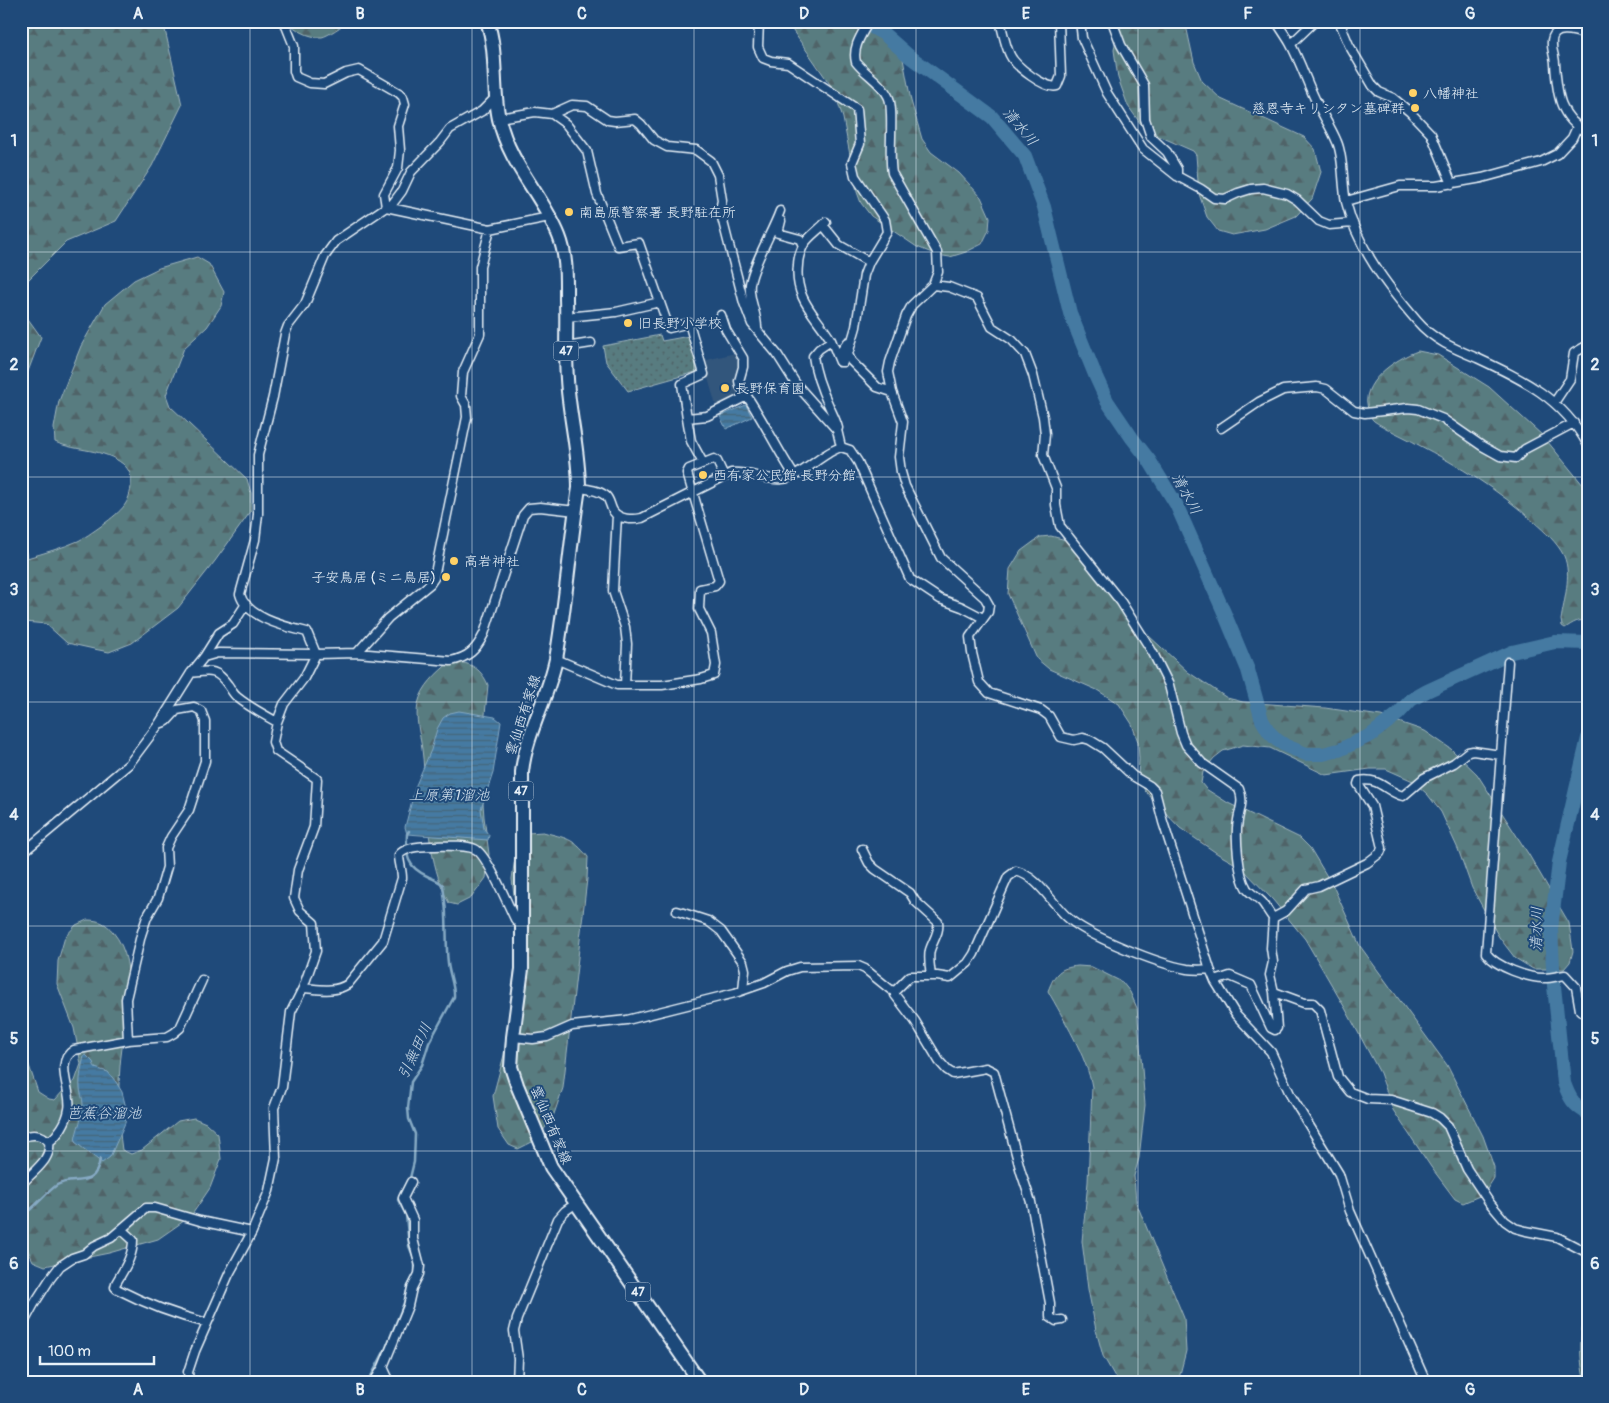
<svg xmlns="http://www.w3.org/2000/svg" width="1609" height="1403" font-family="Pangolin,'Klee One',sans-serif">
<style>
.built{fill:#33567c}
.grass{fill:url(#grass-dots);stroke:#a0b6bc}
.forest{fill:url(#forest-firs);stroke:#a0b6bc}
.water{fill:url(#water-rules);stroke:#86aac4}
.lines{fill:none;stroke-linecap:round;stroke-linejoin:round}
.stream{stroke:#86aac4;stroke-width:2.5}
.river{stroke:#457aa2;stroke-width:14}
.street-casing{stroke:#e8f1f8;stroke-width:11}
.primary-casing{stroke:#e8f1f8;stroke-width:16}
.street{stroke:#1f4a7a;stroke-width:8}
.primary{stroke:#1f4a7a;stroke-width:12}
.grid{fill:none;stroke:#e8f1f8;stroke-width:1;stroke-opacity:0.55}
.poi-dot{fill:#ffd166;stroke:#1f4a7a;stroke-width:2}
.labels{text-anchor:middle;dominant-baseline:central;stroke-width:4;stroke-linejoin:round;paint-order:stroke}
.shield{fill:#1f4a7a;stroke:#acbfd2;stroke-width:1}
.shield-label{font-size:12px;font-weight:bold;fill:#e8f1f8}
.poi-label{font-size:14px;fill:#e8f1f8;stroke:#1f4a7a;text-anchor:start}
.street-label{font-size:14px;fill:#e8f1f8;stroke:#1f4a7a}
.water-label{font-size:15px;font-style:italic;fill:#d0dfeb;stroke:#1f4a7a}
.neatline{fill:none;stroke:#e8f1f8;stroke-width:2}
.grid-label{font-size:16px;text-anchor:middle;font-weight:bold;fill:#e8f1f8}
</style>
<defs>
<pattern id="grass-dots" width="8" height="8" patternUnits="userSpaceOnUse" patternTransform="scale(1.25)"><rect width="8" height="8" fill="#587b80"/><path d="M2 2h.1M6 6h.1" fill="none" stroke="#506468" stroke-width="1.8" stroke-linecap="round"/></pattern>
<pattern id="forest-firs" width="22" height="20" patternUnits="userSpaceOnUse" patternTransform="scale(1.25)"><rect width="22" height="20" fill="#587b80"/><path d="M5 1l3.5 6h-7zM16 11l3.5 6h-7z" fill="#506468"/></pattern>
<pattern id="water-rules" width="6" height="5" patternUnits="userSpaceOnUse" patternTransform="scale(1.25)"><rect width="6" height="5" fill="#457aa2"/><path d="M0 2.5h6" fill="none" stroke="#45647a"/></pattern>
</defs>
<rect width="100%" height="100%" fill="#1f4a7a"/>
<filter id="ink" filterUnits="userSpaceOnUse"><feTurbulence type="fractalNoise" baseFrequency=".02" numOctaves="2"/><feDisplacementMap in="SourceGraphic" scale="10" xChannelSelector="R" yChannelSelector="G"/><feConvolveMatrix kernelMatrix="1 2 1 2 8 2 1 2 1" color-interpolation-filters="sRGB"/></filter>
<g filter="url(#ink)">
<!-- built -->
<path class="built" d="M735,353l5,5v8l-3,12 5,19 -25,12 -14,-48z"/>
<!-- grass -->
<path class="grass" d="M660,335l2,6 27,-5 10,35 -71,20 -22,-29 -3,-16z"/>
<!-- forest -->
<path class="forest" d="M21,21h142l19,84 -30,61 -36,55 -50,21 -38,38 -7,16z
M286,21h63c-6,4 -21,15 -27,16 -14,1 -27,-8 -36,-16z
M786,21h97l20,38 8,42 11,38 9,13 28,21 22,24 9,20 -1,13 -7,14 -16,8 -16,5 -13,-2 -20,-8 -46,-31 -10,-13 -4,-11 -14,-74 -9,-28z
M1123,21h62l9,41 8,19 19,18 83,38 11,12 6,23 -9,27 -16,17 -31,13 -33,6 -14,-4 -11,-14 -8,-23 -3,-39 -3,-4 -48,-21 -17,-24 -10,-28 -4,-28 3,-16z
M197,257l12,7 15,28 -3,14 -14,21 -23,21 -18,47 4,11 77,73 4,14v18l-36,50 -37,47 -46,35 -23,9 -15,-3 -27,-6 -21,-19 -21,-2 -4,2v-96l6,30c17,-5 35,-10 51,-17 10,-5 40,-26 46,-35 4,-5 7,-14 7,-21 1,-8 -1,-15 -8,-21 -20,-16 -45,-12 -68,-22l-1,-14 5,-27 22,-55 24,-42 29,-24 25,-12z
M21,309l20,28 -20,53z
M1418,351l20,4 51,32 54,49 45,55v131c-9,-4 -15,1 -23,6l-3,-2 -1,-6c3,-20 11,-45 3,-64 -7,-14 -19,-24 -30,-34 -35,-32 -75,-56 -117,-78 -10,-6 -35,-17 -43,-23 -3,-2 -4,-7 -5,-10 -12,-27 27,-53 49,-60z
M1051,536l15,4 42,46 41,50 39,36 39,26 16,4 82,6 56,8 44,15 26,18 26,25 52,81 40,68 4,28 -3,11 -6,7h-31l-18,-11 -16,-21 -27,-49 -14,-39 -17,-37 -13,-17 -15,-14 -27,-12h-16l-44,6 -56,-27 -27,-3 -20,6 -9,7 -11,14 -2,11 5,6 22,14 72,35 10,10 24,40 26,58 87,119 36,71 11,31v11l-10,16 -21,9 -8,-4 -24,-32 -38,-57 -13,-37 -35,-65 -40,-69 -32,-39 -32,-33 -23,-13 -38,-26 -35,-37 -7,-14 1,-18 -1,-17 -6,-18 -13,-20 -22,-14 -48,-21 -12,-10 -29,-65 2,-25 11,-18 19,-14z
M450,662c19,-1 31,6 38,23l-8,78 4,54 5,37 -3,24 -15,20 -14,7 -8,-2c-17,-31 -22,-77 -24,-111 -1,-14 -1,-29 -3,-43 -2,-15 -7,-30 -4,-45 4,-18 19,-31 32,-42z
M543,832c23,6 30,6 45,25l-1,22 -24,209 -9,26 -16,25 -20,10 -9,-4 -11,-16 -5,-33 11,-41 11,-89 1,-55 -4,-32 3,-22 13,-24z
M87,920c12,0 19,3 26,12 29,35 10,93 7,134 -2,28 -2,57 2,84l9,4 11,-4 36,-29 16,-3 12,5 12,11 3,25 -11,29 -19,28 -33,23 -49,14 -64,13 -12,-5 -8,-17 -4,-15v-187l17,50 11,7 6,1 9,-10 11,-9 6,-17 -7,-36 -17,-44 1,-23 7,-24 11,-12z
M1078,966l14,1 30,15 8,10 7,16 8,97 -6,53 -5,18 2,26 48,116 2,33 -8,31h-60l-15,-26 -7,-26 -8,-41 -6,-48 6,-59 4,-95c-5,-30 -29,-69 -44,-96 7,-18 11,-23 30,-25z
M1588,1302v80h-3c-7,-26 -5,-54 3,-80z"/>
<!-- water -->
<path class="water" d="M746,405l6,12 -26,12 -6,-13z
M459,711l36,6 6,5 -8,51 -12,36 3,20 5,6 -1,5 -81,-6 -2,-7 11,-42 15,-35 6,-21 6,-11 7,-5z
M86,1055l7,7 2,6 13,4 8,10 6,10 5,20 -2,11 -15,34 -8,6 -27,-21c1,-13 9,-26 8,-38 0,-6 -3,-11 -3,-16 -1,-11 2,-22 4,-32z"/>
<g class="lines">
<!-- stream -->
<path class="stream" d="M21,1216c15,-8 23,-22 36,-31 14,-10 39,6 43,-26
M368,1382l17,-32 19,-47 4,-17 7,-13v-12l-6,-15 -3,-31 -8,-15 3,-7 9,-15 4,-16 1,-28 -6,-15 -1,-11 3,-26 11,-17 7,-22 25,-46c1,-10 -5,-23 -6,-34 -2,-16 -1,-31 -2,-47 0,-10 -2,-21 -3,-31 -4,-4 -9,-6 -14,-8 -23,-10 -23,-21 -22,-43l2,-3"/>
<!-- river -->
<path class="river" d="M849,21l19,4 16,9 25,22 83,61 33,39 19,51 26,106 26,64 11,24 25,37 17,22 27,44 47,106 25,60 14,50 7,12 8,8 9,6 20,8h17l16,-4 32,-15 27,-21 13,-14 16,-9 85,-39 43,-10 33,1
M1588,738l-29,124 -8,67 3,57 10,97c5,14 10,24 24,30"/>
<!-- street casing -->
<g class="street-casing">
<path id="street" d="M284,21l10,25v25l2,6 14,6 14,1 22,-11 13,-3 40,23 4,4 2,7 -7,22 2,24 -2,18 -14,26 2,13
M759,21l-1,26 5,11 8,3 17,2 69,46 3,35 -8,19 3,13 30,44 2,12 -18,30 -5,13 -8,52 -8,27 3,7 26,26 15,5
M869,21c-7,13 -17,26 -13,41 9,12 25,20 32,34 7,12 0,57 4,77l45,79 1,20 -5,13 -21,20 -6,11 -16,46 -2,10 4,20 11,30 -4,35 2,15 4,14 36,72 44,40 4,7 -1,7 -18,25 2,16 7,29 10,11 52,17 8,6 12,21 13,3 9,-2 7,2 13,8 30,28 17,10 5,5 8,31 47,147 5,12 21,34 35,37 20,44 48,78 11,37 76,171
M1000,21c3,11 5,24 10,34 5,11 36,35 47,31l4,-10 -2,-55
M1080,21l2,17 25,55 36,56 34,27 24,13 13,9 11,1 13,-6 13,-4 12,-1 24,6 10,6 22,21 10,4 24,-2
M1112,21l9,24 23,40 1,34 6,18 16,15 10,17v7
M1276,21c5,8 10,15 14,22 10,18 16,37 25,56 6,14 16,28 22,43 7,16 5,41 9,60 11,45 41,84 71,119 16,19 38,28 60,37 47,22 85,40 111,87
M1339,21l10,24 24,41 6,6 14,6 17,14 21,22 21,50
M1588,36c-12,-5 -38,-13 -36,9 0,6 3,13 3,19 2,29 4,54 33,69
M1291,44l24,-23
M552,114l14,10 21,27 10,43 21,52 21,-3 30,85 20,-5 15,51 -22,10 5,34 20,-2 40,-20
M499,118l36,-6 17,2 20,-9 15,1 21,14 7,1 20,-2 6,5 13,16 13,7 29,3 15,11 7,14 4,25 -2,10 10,39 14,54 8,21 25,30 19,30 41,46 4,17
M1346,201l54,-15h36l46,-8 59,-16 16,-8 15,-16 5,-11
M390,207l12,-16 9,-19 29,-30 10,-13 32,-18 14,-14
M781,221l-3,12 22,6 3,7
M826,222c-7,8 -16,13 -22,22 -3,6 -6,14 -6,21 -4,34 17,49 33,75 3,7 6,15 9,22h3l-1,-12 6,-8 2,1
M823,225l16,20 30,17
M933,285l16,2 28,11 15,29 20,13 13,14 8,21 10,42 2,17 -2,21 13,33v17l4,21 61,76 32,51 16,32 12,48 5,12 16,18 37,26c5,12 1,19 -1,31 -3,16 0,55 9,69 4,5 10,8 15,13 4,5 7,11 11,16l-2,30 2,14 -3,13 4,17 3,36 -2,2 -4,-2 -20,-43 -21,-9 -15,5
M721,315l5,15 17,28v9l-4,14 1,5c21,29 35,60 54,89
M567,317l49,-5 44,-10
M757,330c1,-16 -9,-30 -7,-46 3,-20 22,-51 30,-73
M831,341l-12,8 -6,7c2,16 9,35 16,50 3,7 7,14 9,22l-1,2
M566,347l25,-4
M1554,403l16,-24 4,-26 14,-8
M687,418l4,23 12,22
M1221,428l38,-26 24,-12 34,-3 9,2 28,22 11,2 43,-5 10,1 25,10 39,27 18,10 16,2 9,-9 49,-26
M579,488c9,1 20,2 27,8 4,4 4,10 7,15 6,9 20,9 29,7l89,-45c17,-2 34,8 51,6 16,-1 31,-17 45,-25 4,-3 9,-5 14,-7l9,3 8,12 52,117 30,20 22,8 21,11
M617,515l-4,76 12,36 2,17 -2,41
M357,653l31,-35 42,-34 4,-6 33,-161 -1,-12 -5,-9 2,-24 17,-38v-67l10,-38
M204,657l14,-4 98,1 41,-1 94,8c18,-4 25,-11 33,-27l39,-119 6,-7 11,-1 36,4
M556,659l61,26h45l39,-6 13,-4 2,-10 -5,-32 -12,-24 1,-20 15,-3 4,-5 -32,-108 2,-4 25,-10 3,2 7,15
M1508,662l-22,291c10,14 42,25 58,25 7,0 14,-2 21,-3l11,12 4,23 8,5
M191,673c18,-2 25,-5 37,12 3,4 5,9 9,12 12,10 26,17 40,25
M862,849l7,14 6,6 35,24 5,8 23,21c2,10 -5,18 -8,28 -2,8 0,17 1,26
M21,854l108,-90 30,-40 32,-51 13,-16 15,-24 14,-9 13,-20
M677,911l31,10 13,10 22,31 2,8 -2,20
M1273,918l13,-7 20,-22 13,-3 48,-23 13,-10 2,-5 -10,-42 -14,-22 1,-3c21,-4 27,11 44,15l21,-18 30,-15 14,-11 5,-1 28,4
M303,988c16,1 31,5 45,-4l35,-43 19,-63c0,-8 -3,-16 -3,-23 6,-8 23,-9 33,-9 13,0 31,-2 43,3 12,5 33,56 40,70l7,8
M895,991v4l20,26 24,40 8,9 6,4 33,-6 8,4 27,100 10,30 19,101v14l6,4 6,-1
M1274,992l30,11h9l7,7 18,67 12,15 18,7 23,1 41,13 8,5 8,8 19,43 22,33 16,19 10,7 11,3 31,6 31,16
M513,1037l20,2 14,-2 25,-11 55,-6 108,-27 29,-10 23,-12 13,-4 58,-1 7,3 26,21 4,1 15,-15h27l13,2 18,-15 6,-9 34,-77 8,-6c21,5 35,31 51,46 20,19 92,47 120,52 8,1 15,1 23,0
M128,1040l-2,-41 15,-64 6,-18 11,-19 9,-31 -1,-19 5,-11 18,-27 16,-49v-40l-4,-10 -7,-4 -17,3 -10,11 -8,3
M21,1138c10,-5 21,-4 28,4 3,19 -18,30 -28,43
M49,1142c9,-7 18,-20 20,-33 4,-17 -16,-46 5,-59l54,-10 39,-3 7,-4 6,-5 22,-48
M122,1230l11,10c0,17 -9,29 -17,43l-1,4 2,2c29,15 59,26 90,34
M21,1328l13,-24 16,-25 10,-13 12,-8 12,-4 10,-8 17,-8 35,-30h9l45,13 52,11
M383,1367l7,15
M189,1382l-1,-10 7,-21 34,-77 23,-42 17,-41 7,-33 -2,-50 8,-21 9,-75 12,-24 13,-37 -2,-28 -14,-12 -6,-13 4,-28 16,-43 3,-48 -41,-28 -3,-9 4,-20 7,-18 20,-26 12,-24 -9,-22c-20,-5 -61,-14 -67,-38l15,-54 3,-26v-59l15,-58 12,-63 3,-8 17,-22 20,-48 11,-15 50,-34 104,22 59,-12
M374,1382l9,-15 25,-61 4,-18 7,-14 1,-8 -7,-27v-19l-10,-22 8,-16
M517,1382l1,-23 -4,-28 3,-12 41,-100 7,-8 10,-7"/>
</g>
<!-- primary casing -->
<g class="primary-casing">
<path id="primary" d="M487,21c11,31 5,66 12,98 11,47 43,75 60,117 8,20 7,42 7,63 1,27 -1,53 1,80 2,36 12,72 12,109 -9,56 -13,114 -23,171 -8,39 -30,74 -34,113v197l-9,68 -2,30 6,18 34,82 149,215"/>
</g>
<!-- street -->
<use href="#street" class="street"/>
<!-- primary -->
<use href="#primary" class="primary"/>
</g>
</g>
<!-- grid -->
<path class="grid" d="M250,21v1361M472,21v1361M694,21v1361M916,21v1361M1138,21v1361M1360,21v1361M21,252h1567M21,477h1567M21,702h1567M21,926h1567M21,1151h1567"/>
<!-- markers -->
<g class="poi-dot">
<circle cx="1413" cy="93" r="5"/>
<circle cx="1415" cy="108" r="5"/>
<circle cx="569" cy="212" r="5"/>
<circle cx="628" cy="323" r="5"/>
<circle cx="725" cy="388" r="5"/>
<circle cx="703" cy="475" r="5"/>
<circle cx="454" cy="561" r="5"/>
<circle cx="446" cy="577" r="5"/>
</g>
<g class="labels">
<!-- shield labels -->
<g class="shield">
<rect x="553.5" y="341.5" width="25" height="19" rx="4"/>
<rect x="508.5" y="781.5" width="25" height="19" rx="4"/>
<rect x="625.5" y="1282.5" width="25" height="19" rx="4"/>
</g>
<g class="shield-label">
<text x="566" y="351">47</text>
<text x="521" y="791">47</text>
<text x="638" y="1292">47</text>
</g>
<!-- poi labels -->
<g class="poi-label">
<text x="1423" y="93">八幡神社</text>
<text x="1405" y="108" text-anchor="end">慈恩寺キリシタン墓碑群</text>
<text x="579" y="212">南島原警察署 長野駐在所</text>
<text x="638" y="323">旧長野小学校</text>
<text x="735" y="388">長野保育園</text>
<text x="713" y="475">西有家公民館 長野分館</text>
<text x="464" y="561">高岩神社</text>
<text x="436" y="577" text-anchor="end">子安鳥居 (ミニ鳥居)</text>
</g>
<!-- street labels -->
<g class="street-label">
<text transform="translate(523 715) rotate(-72)">雲仙西有家線</text>
<text transform="translate(551 1125) rotate(67)">雲仙西有家線</text>
</g>
<!-- water labels -->
<g class="water-label">
<text transform="translate(1020 127) rotate(50)">清水川</text>
<text transform="translate(1186 494) rotate(61)">清水川</text>
<text x="449" y="795">上原第1溜池</text>
<text transform="translate(1537 929) rotate(-89)">清水川</text>
<text transform="translate(415 1051) rotate(-65)">引無田川</text>
<text x="104" y="1113">芭蕉谷溜池</text>
</g>
</g>
<!-- margin -->
<rect width="1609" height="1403" fill="none" stroke="#1f4a7a" stroke-width="55"/>
<!-- scale -->
<path d="M40 1356v8h114v-8" fill="none" stroke="#e8f1f8" stroke-width="2.5"/>
<text x="48" y="1356" font-size="15" fill="#e8f1f8" stroke="#1f4a7a" stroke-width="4" paint-order="stroke">100 m</text>
<rect x="28" y="28" width="1554" height="1348" class="neatline"/>
<g class="grid-label">
<text x="138" y="19">A</text>
<text x="360" y="19">B</text>
<text x="582" y="19">C</text>
<text x="804" y="19">D</text>
<text x="1026" y="19">E</text>
<text x="1248" y="19">F</text>
<text x="1470" y="19">G</text>
<text x="14" y="146">1</text>
<text x="1595" y="146">1</text>
<text x="14" y="370">2</text>
<text x="1595" y="370">2</text>
<text x="14" y="595">3</text>
<text x="1595" y="595">3</text>
<text x="14" y="820">4</text>
<text x="1595" y="820">4</text>
<text x="14" y="1044">5</text>
<text x="1595" y="1044">5</text>
<text x="14" y="1269">6</text>
<text x="1595" y="1269">6</text>
<text x="138" y="1395">A</text>
<text x="360" y="1395">B</text>
<text x="582" y="1395">C</text>
<text x="804" y="1395">D</text>
<text x="1026" y="1395">E</text>
<text x="1248" y="1395">F</text>
<text x="1470" y="1395">G</text>
</g>
</svg>
